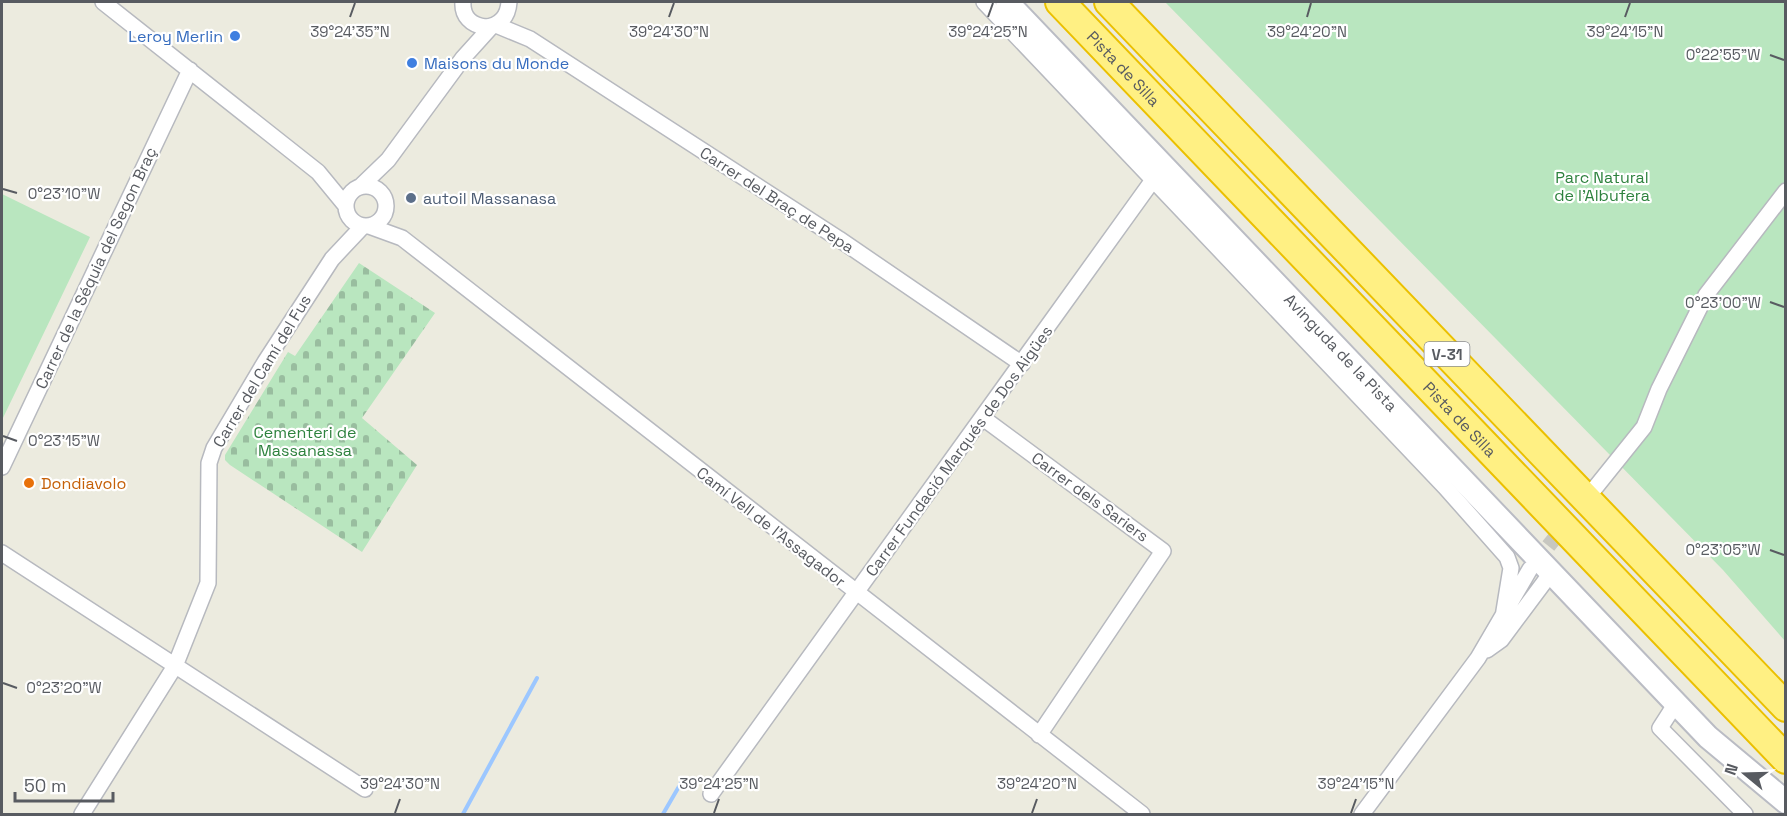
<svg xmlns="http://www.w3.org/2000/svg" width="1787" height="816" font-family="'Space Grotesk',sans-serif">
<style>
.cemetery{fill:url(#cemetery-stones)}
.green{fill:#b9e6bf}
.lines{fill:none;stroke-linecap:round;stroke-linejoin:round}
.stream{stroke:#9cc7ff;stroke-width:4}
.street-tunnel{stroke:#c7c7c0;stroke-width:15;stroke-dasharray:15 8;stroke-linecap:butt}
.street-casing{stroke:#b7b9bf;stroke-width:18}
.secondary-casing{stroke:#babcc4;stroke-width:26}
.highway-casing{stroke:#ebc000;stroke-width:32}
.street{stroke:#fff;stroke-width:15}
.secondary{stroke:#fff;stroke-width:22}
.highway{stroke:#fff083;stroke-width:28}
.ticks{fill:none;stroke:#585b61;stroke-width:2}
.shop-dot{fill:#3f7fe0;stroke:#fff;stroke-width:2}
.service-dot{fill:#5c6f8a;stroke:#fff;stroke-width:2}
.food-dot{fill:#e8710a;stroke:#fff;stroke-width:2}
.labels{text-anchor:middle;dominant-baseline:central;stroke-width:4.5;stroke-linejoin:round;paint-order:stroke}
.shield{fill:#fff;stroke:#8a8c90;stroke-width:1.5}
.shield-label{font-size:15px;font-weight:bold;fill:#585b61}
.shop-label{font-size:16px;fill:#366cbe;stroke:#fff;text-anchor:end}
.street-label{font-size:16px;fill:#585b61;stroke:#fff}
.park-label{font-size:16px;fill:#2e823e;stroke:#fff}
.service-label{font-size:16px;fill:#4e5e75;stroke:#fff;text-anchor:start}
.food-label{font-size:16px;fill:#c56008;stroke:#fff;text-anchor:start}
.ticks-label{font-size:15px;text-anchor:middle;fill:#585b61;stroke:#fff;stroke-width:4.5;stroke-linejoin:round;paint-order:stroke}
</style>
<defs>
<pattern id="cemetery-stones" width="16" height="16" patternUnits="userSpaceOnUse" patternTransform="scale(1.5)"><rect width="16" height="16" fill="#b9e6bf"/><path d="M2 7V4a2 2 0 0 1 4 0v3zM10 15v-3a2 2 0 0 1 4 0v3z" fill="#99bd9f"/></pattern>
</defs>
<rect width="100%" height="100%" fill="#ecebdf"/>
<!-- cemetery -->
<path class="cemetery" d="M359,263l76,50 -73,105 55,47 -55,87 -132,-87 -5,-5v-5l63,-103 7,4z"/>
<!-- green -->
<path class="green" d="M1165,2h620v639l-62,-71z
M2,194l88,43 -88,183z"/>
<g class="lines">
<!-- stream -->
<path class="stream" d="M463,814l74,-136
M663,814l18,-31"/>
<!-- street-tunnel -->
<path class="street-tunnel" d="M1534,564l56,-70"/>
<!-- street casing -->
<g class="street-casing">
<path id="street" d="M103,2l215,170 28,34
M463,2c-1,14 8,23 22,25 15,-1 23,-10 24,-25
M984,2l461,485 62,70 4,11 -8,49
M496,25l34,14 309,200 183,125
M361,186l27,-26 75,-102 28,-31
M346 206a20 20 0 1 1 40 0a20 20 0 1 1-40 0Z
M369,226l33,12 740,576
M983,418l180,133 -124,184
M2,467l188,-397
M1595,488l49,-61 15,-38 47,-94 80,-104
M2,553l363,236
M1487,650l14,-10 50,-67
M1676,703l-16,25 85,86
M711,794l447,-621
M82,814l93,-148 33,-83 1,-120 5,-15 51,-86 67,-103 31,-33
M1362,814l116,-156 52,-89"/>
</g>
<!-- secondary casing -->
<g class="secondary-casing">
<g id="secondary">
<path id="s1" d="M1007,2l701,735 78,65"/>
</g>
</g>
<!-- highway casing -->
<g class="highway-casing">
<g id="highway">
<path id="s2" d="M1060,2l726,757"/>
<path d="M1109,2l677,705"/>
</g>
</g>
<!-- street -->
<use href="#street" class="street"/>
<!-- secondary -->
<use href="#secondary" class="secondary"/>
<!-- highway -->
<use href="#highway" class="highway"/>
</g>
<!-- ticks -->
<path class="ticks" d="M350,17l5,-14M669,17l5,-14M988,17l5,-14M1307,17l4,-14M1625,17l5,-14M1770,55l14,5M3,189l14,4M1770,302l14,5M3,436l14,5M1770,550l14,5M3,683l14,5M395,813l5,-14M714,813l5,-14M1032,813l5,-14M1351,813l5,-14"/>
<!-- markers -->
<g class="shop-dot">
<circle cx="235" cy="36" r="6"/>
<circle cx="412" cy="63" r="6"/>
</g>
<circle class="service-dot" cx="411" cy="198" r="6"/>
<circle class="food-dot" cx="29" cy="483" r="6"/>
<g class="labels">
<!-- shield labels -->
<rect class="shield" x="1424.5" y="342" width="45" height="24" rx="4.5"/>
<g class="shield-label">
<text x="1447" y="354">V-31</text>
</g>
<!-- shop labels -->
<g class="shop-label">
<text x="223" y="36">Leroy Merlin</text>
<text x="424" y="63" text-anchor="start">Maisons du Monde</text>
</g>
<!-- street labels -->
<g class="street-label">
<text stroke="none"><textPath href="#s2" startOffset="92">Pista de Silla</textPath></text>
<text transform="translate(777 200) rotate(33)">Carrer del Braç de Pepa</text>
<text transform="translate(96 268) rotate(-65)">Carrer de la Séquia del Segon Braç</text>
<text stroke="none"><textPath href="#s1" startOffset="484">Avinguda de la Pista</textPath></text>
<text transform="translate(262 371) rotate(-59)">Carrer del Camí del Fus</text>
<text stroke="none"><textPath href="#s2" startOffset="578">Pista de Silla</textPath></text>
<text transform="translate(959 451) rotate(-54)">Carrer Fundació Marqués de Dos Aigües</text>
<text transform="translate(1090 497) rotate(36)">Carrer dels Sariers</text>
<text transform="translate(771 527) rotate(38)">Camí Vell de l'Assagador</text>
</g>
<!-- park labels -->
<g class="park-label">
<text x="1602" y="177">Parc Natural<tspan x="1602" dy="18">de l'Albufera</tspan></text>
<text x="305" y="432">Cementeri de<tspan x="305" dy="18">Massanassa</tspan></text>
</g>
<!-- service labels -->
<g class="service-label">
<text x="423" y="198">autoil Massanasa</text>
</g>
<!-- food labels -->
<g class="food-label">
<text x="41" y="483">Dondiavolo</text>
</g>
</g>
<g class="ticks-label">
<text x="350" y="37">39°24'35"N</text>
<text x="669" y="37">39°24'30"N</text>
<text x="988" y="37">39°24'25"N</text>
<text x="1307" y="37">39°24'20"N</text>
<text x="1625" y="37">39°24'15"N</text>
<text x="1723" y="60">0°22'55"W</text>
<text x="64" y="199">0°23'10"W</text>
<text x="1723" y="308">0°23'00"W</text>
<text x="64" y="446">0°23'15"W</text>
<text x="1723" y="555">0°23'05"W</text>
<text x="64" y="693">0°23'20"W</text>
<text x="400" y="789">39°24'30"N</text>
<text x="719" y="789">39°24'25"N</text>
<text x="1037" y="789">39°24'20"N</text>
<text x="1356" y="789">39°24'15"N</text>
</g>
<!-- border -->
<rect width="1787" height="816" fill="none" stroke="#585b61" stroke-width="6"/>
<!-- north arrow -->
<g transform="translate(1745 774) rotate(289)" stroke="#ffffff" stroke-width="4.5" paint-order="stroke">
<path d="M0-4.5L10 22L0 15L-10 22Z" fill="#585b61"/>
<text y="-9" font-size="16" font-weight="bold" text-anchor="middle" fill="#585b61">N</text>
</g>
<!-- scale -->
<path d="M15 792v9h98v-9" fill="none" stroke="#585b61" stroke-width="3"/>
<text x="24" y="792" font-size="18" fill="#585b61" stroke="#ffffff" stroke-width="4.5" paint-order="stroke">50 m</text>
</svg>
